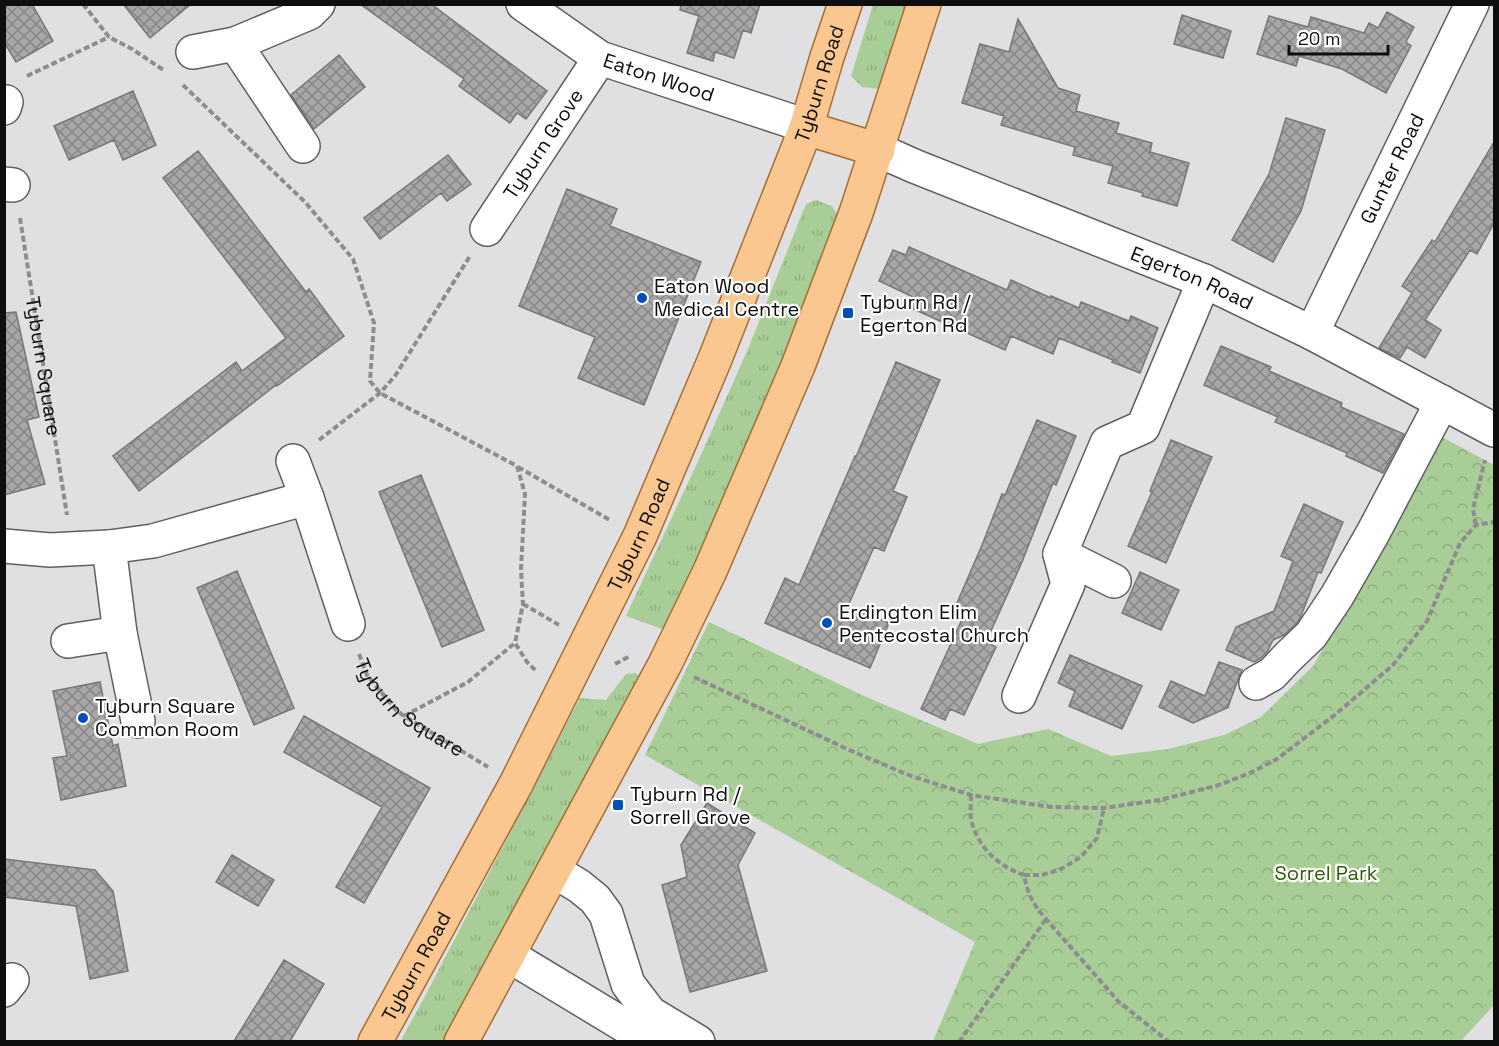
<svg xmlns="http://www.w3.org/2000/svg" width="1499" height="1046" font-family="'Space Grotesk',sans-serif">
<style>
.grass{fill:url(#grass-tufts)}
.park{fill:url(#park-crowns)}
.building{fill:url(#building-cross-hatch);stroke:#797778;stroke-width:1.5}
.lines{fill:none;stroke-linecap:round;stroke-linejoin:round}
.minor-casing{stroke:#606062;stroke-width:36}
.major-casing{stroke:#a56e34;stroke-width:36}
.path{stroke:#8d8c8e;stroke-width:4;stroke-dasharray:6 3;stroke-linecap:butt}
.minor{stroke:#fff;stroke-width:33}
.major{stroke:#fac791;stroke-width:33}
.poi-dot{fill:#004fb9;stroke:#fff;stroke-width:2}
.labels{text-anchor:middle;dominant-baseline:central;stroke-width:4.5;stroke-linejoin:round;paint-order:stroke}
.street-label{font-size:20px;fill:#0e0e0e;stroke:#fff}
.poi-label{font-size:20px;fill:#0e0e0e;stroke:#fff;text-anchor:start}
.park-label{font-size:20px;fill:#2e5d03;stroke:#fff}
</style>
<defs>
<pattern id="grass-tufts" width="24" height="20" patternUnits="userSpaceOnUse" patternTransform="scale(1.5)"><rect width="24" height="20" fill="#a9cd96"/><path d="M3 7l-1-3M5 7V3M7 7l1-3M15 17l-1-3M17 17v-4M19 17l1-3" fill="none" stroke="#90af80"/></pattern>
<pattern id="park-crowns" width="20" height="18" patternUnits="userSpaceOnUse" patternTransform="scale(1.5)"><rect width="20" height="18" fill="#a9cd96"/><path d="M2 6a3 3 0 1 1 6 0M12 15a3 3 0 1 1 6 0" fill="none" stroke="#90af80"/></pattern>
<pattern id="building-cross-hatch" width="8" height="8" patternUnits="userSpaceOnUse" patternTransform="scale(1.5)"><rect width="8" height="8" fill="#a8a6a7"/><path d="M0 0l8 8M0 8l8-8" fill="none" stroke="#878686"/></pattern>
</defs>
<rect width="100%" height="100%" fill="#e0dfe2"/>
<!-- grass -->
<path class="grass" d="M873,5h39l-26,75 -7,9 -17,-2 -11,-11z
M816,200l16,6 9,15 -92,232 -84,177 -39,-14 74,-159 48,-108 58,-145z
M636,673l6,7 -199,361 -43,1 23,-42 157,-302 26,2 20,-26z"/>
<!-- park -->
<path class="park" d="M1438,435l56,30v540l-33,36h-528l42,-99 -330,-187 64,-133 155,74 114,48 70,-15 63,27 57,-7 56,-14 37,-18 53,-52z"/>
<!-- building -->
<path class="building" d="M4,4h28l21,37 -37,21 -12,-20z
M123,4h68l-41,34z
M360,4h71l116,87 -21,28 -9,-6 -7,10 -51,-37 5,-7z
M681,4h79l-9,29 -8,-3 -9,28 -19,-6 -2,9 -26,-8 12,-37 -19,-6z
M1387,12l27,15 -8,15 5,4 -25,47 -44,-24 -43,-13 -3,10 -39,-12 12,-38 39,11 3,-10 53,16 5,-10 9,5z
M1182,15l49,16 -8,27 -49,-14z
M1018,19l40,69 22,7 -4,16 43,12 -3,10 36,10 -2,9 39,11 -12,43 -35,-10 1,-3 -35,-10 5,-17 -40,-11 2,-8 -74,-22 3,-9 -42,-13 18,-59 29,8z
M339,55l26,32 -51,42 -23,-34z
M133,91l23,54 -33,15 -9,-20 -45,20 -15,-34z
M1286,118l39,12 -24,81 -28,51 -41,-22 37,-66z
M1494,142v81l-17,31 -7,-4 -45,70 16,10 -16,28 -18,-11 -7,11 -21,-10 33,-55 -10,-7 30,-46 3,2z
M198,151l108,141 3,-3 35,47 -67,50 -1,-1 -137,106 -26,-35 123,-94 6,9 44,-33 -123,-160z
M448,155l23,29 -24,17 -6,-8 -61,46 -16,-21z
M567,189l50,20 -7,17 91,36 -57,143 -66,-27 17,-41 -76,-31z
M909,247l98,43 4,-10 40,18v-2l28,12 2,-6 48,19 2,-5 27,12 -18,45 -28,-11 1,-2 -54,-22 -6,16 -42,-18 -6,14 -96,-43 4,-10 -34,-16 14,-31 13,5z
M16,312l23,105 -12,3 18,64 -41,11v-182z
M1221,346l50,21 -2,4 73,32 -1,4 63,27 -21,39 -37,-17 1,-3 -72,-31 3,-5 -74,-32z
M896,362l44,18 -47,111 14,6 -23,54 -10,-4 -26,59 41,17 -19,45 -105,-45 20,-45 14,7 56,-129 1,1z
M1037,420l39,16 -20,49 -3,-2 -31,79 -36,80 10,5 -32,68 -14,-6 -5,11 -24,-11 43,-94 -10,-5 28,-65 20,-51 3,1z
M1171,440l41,17 -46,106 -38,-17 24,-54 -2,-1z
M421,475l63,155 -42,17 -63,-155z
M1304,504l39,18 -22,51 -3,-1 -17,44 -4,7 -13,12 -11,5 -6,12 -7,7 -6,3 -28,-12 10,-23 38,-16 19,-50 -12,-5z
M237,571l57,137 -40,17 -57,-137z
M1140,572l39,18 -18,40 -39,-17z
M1070,655l72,31 -20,43 -53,-23 6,-15 -17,-8z
M1219,662l23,8 -2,4 -12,33h1l-36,16 -34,-16 12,-26 34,15z
M100,682l13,64 5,-2 8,42 -65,14 -8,-42 14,-2 -14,-65z
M304,716l126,72 -66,115 -28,-16 46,-80 -98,-55z
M707,803l48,30 -17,32 29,106 -77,21 -28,-107 25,-8 -6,-32z
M232,855l42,25 -16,26 -42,-24z
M4,859l91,11 18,21 15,80 -38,8 -14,-73 -72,-9z
M284,960l40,24 -34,57h-56z"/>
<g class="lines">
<!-- minor casing -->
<g class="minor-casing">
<g id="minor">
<path id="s3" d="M523,4l77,54 188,62 18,8"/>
<path d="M235,44l68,102"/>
<path d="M193,52l42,-8 74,-31 9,-9"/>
<path d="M4,108l2,-6"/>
<path id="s4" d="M878,150l36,16 290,115 108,52 182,97"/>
<path d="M4,184l9,1"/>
<path id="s5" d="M487,229l113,-171"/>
<path id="s6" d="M1312,333l160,-329"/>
<path d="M293,461l14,37"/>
<path d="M4,546l46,4 59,-3 44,-6 154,-43 41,126"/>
<path d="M109,547l11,86 18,88"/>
<path d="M1114,581l-54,-27 47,-111 36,-16 61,-146"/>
<path d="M68,641l52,-8"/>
<path d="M1256,683l16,-9 16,-17 23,-22 26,-39 36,-63 69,-131"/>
<path d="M1019,696l49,-112 -8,-30"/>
<path d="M554,871l25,15 16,13 11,15 22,70 22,29 48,29"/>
<path d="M508,955l144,87"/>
<path d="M4,990l8,-10"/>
</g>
</g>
<!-- major casing -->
<g class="major-casing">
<g id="major">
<path d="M806,128l72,22"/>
<path id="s7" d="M375,1042l141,-258 124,-248 75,-177 91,-231 21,-71 18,-53"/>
<path d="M461,1042l204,-378 45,-93 88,-205 58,-153 68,-209"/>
</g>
</g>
<!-- path -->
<g class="path">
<path d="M83,4l26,33 23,12 33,22"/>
<path d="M27,76l82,-39"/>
<path d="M183,85l122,117 48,57 21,64 -4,58 10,12 137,73 8,28 -4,75 2,35 -8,39 12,19 9,9"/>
<path id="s1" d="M20,218l47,297"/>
<path d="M319,440l61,-47 15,-17 75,-120"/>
<path d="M518,467l92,53"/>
<path d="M1476,525l-3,-16 12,-49"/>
<path d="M523,604l36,21"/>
<path id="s2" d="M359,654l8,21 29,35 8,6 84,51"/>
<path d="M615,664l15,-8"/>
<path d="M694,677l153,72 64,27 60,19 80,12 53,1 56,-8 59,-15 31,-12 27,-14 59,-45 57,-49 34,-44 33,-78 16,-18 18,-3"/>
<path d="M404,716l64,-34 47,-39"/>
<path d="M971,795c0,8 -1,17 0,24 6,28 27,47 53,56 4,20 9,29 22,44l72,82 51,41"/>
<path d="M1024,875h18l19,-6 20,-12 16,-19 7,-30"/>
<path d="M959,1042l87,-123"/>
</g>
<!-- minor -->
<use href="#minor" class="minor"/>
<!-- major -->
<use href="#major" class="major"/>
</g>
<!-- markers -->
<g class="poi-dot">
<circle cx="642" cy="298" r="6"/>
<rect x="842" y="307" width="12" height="12" rx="3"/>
<circle cx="827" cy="623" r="6"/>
<circle cx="83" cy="718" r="6"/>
<rect x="612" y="799" width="12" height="12" rx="3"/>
</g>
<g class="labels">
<!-- street labels -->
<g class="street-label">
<text stroke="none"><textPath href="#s3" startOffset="156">Eaton Wood</textPath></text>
<text stroke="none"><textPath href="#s7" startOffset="1058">Tyburn Road</textPath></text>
<text stroke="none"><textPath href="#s5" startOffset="102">Tyburn Grove</textPath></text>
<text stroke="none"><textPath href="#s6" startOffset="183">Gunter Road</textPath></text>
<text stroke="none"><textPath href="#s4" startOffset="339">Egerton Road</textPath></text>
<text stroke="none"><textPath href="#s1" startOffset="150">Tyburn Square</textPath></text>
<text stroke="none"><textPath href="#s7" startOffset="572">Tyburn Road</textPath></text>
<text stroke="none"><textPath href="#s2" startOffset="76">Tyburn Square</textPath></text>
<text stroke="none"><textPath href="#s7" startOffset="86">Tyburn Road</textPath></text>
</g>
<!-- poi labels -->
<g class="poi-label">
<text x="654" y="286">Eaton Wood<tspan x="654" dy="23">Medical Centre</tspan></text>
<text x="860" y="302">Tyburn Rd /<tspan x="860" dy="23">Egerton Rd</tspan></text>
<text x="839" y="612">Erdington Elim<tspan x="839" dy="23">Pentecostal Church</tspan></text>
<text x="95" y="706">Tyburn Square<tspan x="95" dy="23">Common Room</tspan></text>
<text x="630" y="794">Tyburn Rd /<tspan x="630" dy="23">Sorrell Grove</tspan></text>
</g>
<!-- park labels -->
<g class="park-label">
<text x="1326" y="873">Sorrel Park</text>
</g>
</g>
<!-- border -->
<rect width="1499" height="1046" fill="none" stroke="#0e0e0e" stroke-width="12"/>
<!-- scale -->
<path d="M1289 45v9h99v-9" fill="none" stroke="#0e0e0e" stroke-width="3"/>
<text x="1298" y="45" font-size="18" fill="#0e0e0e" stroke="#ffffff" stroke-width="4.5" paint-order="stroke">20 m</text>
</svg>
